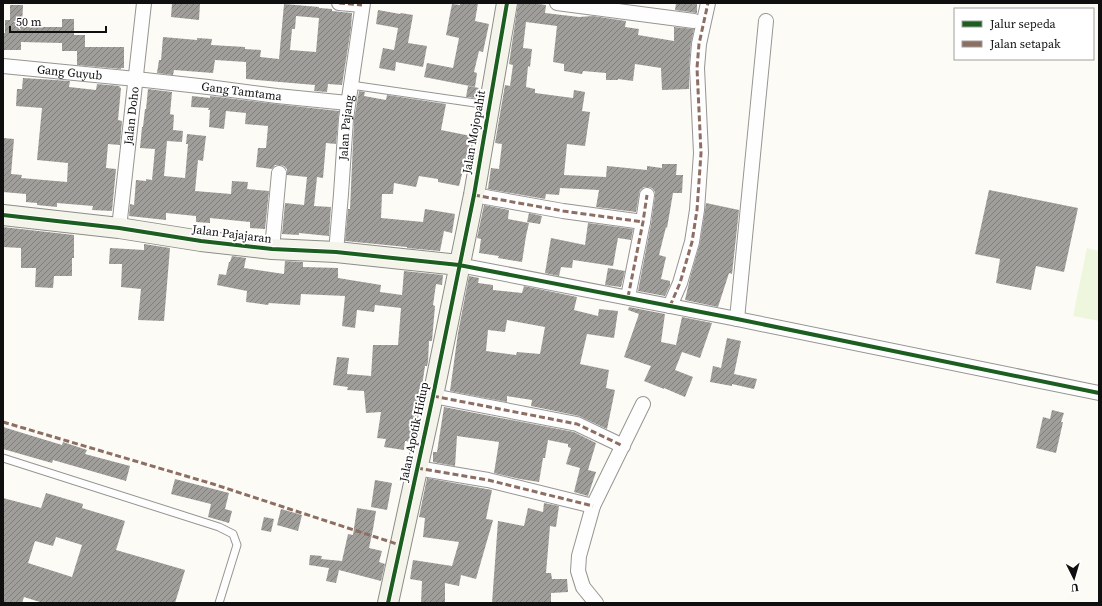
<svg xmlns="http://www.w3.org/2000/svg" width="1102" height="606" font-family="'Source Serif 4',serif">
<style>
.pitch{fill:#eff6de}
.building{fill:url(#building-hatch);fill-rule:evenodd}
.lines{fill:none;stroke-linecap:round;stroke-linejoin:round}
.lane-casing{stroke:#969593;stroke-width:9}
.street-casing{stroke:#969593;stroke-width:16}
.secondary-casing{stroke:#8c8c89;stroke-width:22}
.lane{stroke:#fffefe;stroke-width:7}
.street{stroke:#fffefe;stroke-width:14}
.secondary{stroke:#f5f4eb;stroke-width:20}
.quiet{stroke:#8d6e63;stroke-width:3;stroke-dasharray:6 3;stroke-linecap:butt}
.cycleway-casing{stroke:#fff;stroke-width:6}
.cycleway{stroke:#1b5e20;stroke-width:4}
.labels{text-anchor:middle;dominant-baseline:central;stroke-width:4;stroke-linejoin:round;paint-order:stroke}
.street-label{font-size:12px;fill:#0f0f0f;stroke:#fff}
</style>
<defs>
<pattern id="building-hatch" width="6" height="6" patternUnits="userSpaceOnUse"><rect width="6" height="6" fill="#a09e9a"/><path d="M-1 1l2-2M0 6l6-6M5 7l2-2" fill="none" stroke="#817f7c"/></pattern>
</defs>
<rect width="100%" height="100%" fill="#fcfbf5"/>
<!-- pitch -->
<path class="pitch" d="M1087,248l12,3v70l-26,-5z"/>
<!-- building -->
<path class="building" d="M172,3h28l-1,17 -28,-3z
M460,3h18l-3,18 14,3 -6,28 -4,-1 -5,21 3,1 -2,14 -51,-10 3,-14 26,5 6,-30 -13,-3 6,-31 8,1z
M518,3h12l16,2 -1,8 34,4 14,-1 33,5 -1,6 14,2 -1,6 36,6v-14l20,2 -3,14 -2,24v22l-27,1 -1,-22 -26,-4 -2,17 -15,-2v1h-12v-7l-23,-2 -1,3 -18,-3v-7l-11,-2 4,-36 -31,-4 -3,26 9,1 -2,18 -2,-1 -2,21 9,2v4l38,5 1,-8 11,2 -3,19 8,1 -5,34 -18,-2 -3,31 42,2 1,-11 40,4v-4l15,2v-4h15l-1,11h7l-1,18h-9l-6,35 -1,-1 -7,28 7,2 -5,22 9,2v4l-5,11 -27,-5 13,-67 4,-28v-4l-3,-4 -3,-1h-5l-4,3 -1,4 -3,18 -40,-5 3,-17 -39,-2 -1,7 -13,-1 -1,5 -58,-10 1,-1 3,-20 8,1 3,-25 -7,-1 10,-58 5,1 3,-21 -4,-1z
M676,3h21v10l-22,-3z
M284,4l35,3v1l13,1v2l20,2 -1,15 -9,57 -14,-1 -1,8 -13,-1 1,-6 -69,-6v-17l-31,-2 -2,13 -39,-3 -1,5 -16,-2 2,-13h2l2,-23 34,3v-2l15,1 -1,6 34,2v2l16,1 -1,7 19,2zM296,16l23,2 -3,34 -26,-2 2,-21h3z
M10,5h13l-1,22h40v-8h12v16h11v12h39v21h-3v1l-44,-4v-14h-15v-8l-41,-1v8h-18v-17h2v-13h5z
M378,10l22,4 1,-1 12,2 -5,28 19,3 -4,21 -27,-5 -1,9 -16,-3 4,-20 11,2 4,-22 -22,-4z
M23,78l47,3 -1,6 27,3 1,-6 23,2 -1,1 2,1 -3,32 4,1 -2,24 -12,-1 -2,24 10,1 -4,42 -20,-1 1,-4 -36,-3v4l-20,-2v-2l-11,-1v-8l-23,-2v-54l11,1 -3,35 11,1 -1,3 46,4 1,-19 -31,-3 5,-52 -26,-2 1,-17h5z
M468,86l11,2 -2,10 -11,-1z
M148,89l24,3 -2,22 4,1 -1,15 10,1 -1,11 -15,-1 -3,35 21,2 3,-34h-2l1,-10 19,2 -3,25 -5,-1 -3,31 36,3 1,-13 16,1 -1,7 22,2 -4,38 -15,-1v-6l-40,-4v5l-14,-1v-6l-30,-3v7l-37,-4 1,-12 4,1 2,-25 10,1v-2l6,1 3,-31 -15,-1 2,-21h1l2,-18h1z
M359,91l6,1 -1,4 22,4 1,-5 59,9 -5,26 30,6 -7,38h-2l-3,12 -21,-4v-3l-19,-3 -3,11 -22,-4 -1,11h-11l-1,24 42,4 2,-13 30,5 -3,19 -8,-2 -4,20 -33,-3v-1l-62,-6 3,-32h2l4,-89z
M192,96l18,2v-2l66,8 63,7 -3,33 -10,-1 -3,35 -6,-1 -3,29 17,1 -2,29 -30,-3v2l-17,-1 3,-31 19,2 3,-28 -20,-2v-6l-3,-3 -4,-1h-5l-3,4 -16,-2 2,-19h8l2,-22 -23,-2 1,-11 -20,-2 -2,18 -15,-2 1,-17h-2l1,-2 -18,-1z
M989,190l89,18 -14,64 -28,-6 -5,24 -35,-7 4,-24 -25,-5z
M706,203l33,7 -7,64 -3,-1 -11,34 -33,-7 5,-22 10,-35z
M484,205l25,5 -1,9 21,4 -3,13 -4,26 -24,-4 1,-2 -20,-3 2,-14 -4,-1z
M529,213l13,3 -2,8 -13,-2z
M588,223l45,6 -2,11 -13,-2 -5,28 -40,-6 -1,8 -11,-1 -2,9 -14,-3 6,-35 34,7z
M3,227l71,8v23h-2v18h-18l-1,12 -18,-1 1,-19h-15v-20l-18,-1z
M144,244l26,4 -6,73 -26,-1 3,-31 -20,-2 1,-23h-13l1,-16 34,2z
M232,256l14,2 -2,10 40,6 1,-13 18,1v5l35,1v10l43,7 -1,7 22,3 2,-24 39,4 -1,10 -6,-1 -3,21 2,1 -3,35h-3l-1,21 -1,4h-2l-6,40h-2l-1,15 -5,21 -6,-1 -1,9 -20,-3 2,-8 -9,-1 4,-26 -15,1 -2,-22 -17,-1 1,-3 -15,-2 4,-28 12,1 -2,16 24,2 2,-31h25l3,-37 -26,-3 -1,7 -17,-2 -2,18 -13,-2 3,-30 -44,-2 -1,11 -31,-2 -1,2 -22,-3 1,-11 -30,-6 2,-11 7,1 3,-13h1z
M608,268l17,3 -4,16 -16,-2z
M469,276l10,2 -1,5 15,2v5l29,3 2,-7 53,11 -3,13 24,6 1,-7 19,2 -4,27 -27,-4 -7,30 29,6 -3,18 9,2 -8,39 -28,-13 -48,-10 1,-6 -25,-4v6l-57,-11 8,-58zM507,320l38,7 -5,27 -23,-2 -1,3 -30,-4 2,-21 17,2z
M629,307l36,7 -4,28 15,3 6,-28 30,6 -12,35 -18,-6 -7,18 18,7 -8,20 -21,-9v1l-20,-8 7,-15 -27,-9 15,-43 -11,-4z
M727,338l14,3 -7,33 23,5 -3,10 -22,-5v2l-22,-4 3,-16 8,2z
M444,407l130,25 22,11 -8,27 8,2 -8,24 -14,-4 6,-24 -14,-4 5,-16 -3,-1v-3l-20,-4 -3,18h-2l-4,24 -19,-3 -26,-6 5,-31 -42,-6 -2,30 -22,-4v-10h4z
M1052,410l12,3 -3,9h2l-7,31 -20,-5 7,-31 7,2z
M3,427l59,18 1,-3 24,8 -2,4 45,12 -4,15 -73,-21 -1,3 -49,-14z
M427,478l65,12 -6,29 7,1 -17,59 -15,-4 -2,11 -14,-3v20h-24l1,-22 -12,-2 3,-19 39,6 7,-24 -36,-5 2,-19 -6,-1z
M175,479l54,14 -4,16 7,2 -3,12 -21,-6 3,-13 -40,-10z
M375,480l17,3 -5,27 -16,-3z
M46,493l37,11 -1,4 43,13 -9,29 69,20 -10,33h-132l-19,-6 -2,6h-19v-105l38,10zM56,537l26,8 -10,32 -44,-14 7,-22 18,5z
M544,503l15,3 -3,21 -6,-1 -4,47h5l1,6h15l1,13 -17,1v10h-59l6,-82 26,5 4,-18 15,4z
M357,508l19,3 -3,18 -4,19 13,3 -3,11 6,2 -4,17 -42,-11 -3,13 -10,-2 3,-13 -20,-3 1,-10 12,1 -1,3 21,2 6,-27 5,1z
M281,509l21,6 -4,16 -21,-6z
M264,517l10,2 -3,13 -10,-2z"/>
<g class="lines">
<!-- lane casing -->
<g class="lane-casing">
<path id="lane" d="M351,85l138,20
M3,458l216,69 14,7 4,11 -18,58"/>
</g>
<!-- street casing -->
<g class="street-casing">
<g id="street">
<path d="M339,3l23,2"/>
<path d="M557,3l137,18"/>
<path id="s1" d="M3,66l133,13 72,8 69,9 71,7"/>
<path d="M474,195l89,16 80,11"/>
<path id="s2" d="M119,228l25,-225"/>
<path d="M272,249l7,-76"/>
<path id="s3" d="M336,252l5,-58 5,-75 17,-116"/>
<path d="M459,265l278,54 362,74"/>
<path d="M628,297l15,-75 4,-27"/>
<path d="M670,306l10,-23 12,-41 5,-32 4,-57 -4,-85 2,-24 9,-41"/>
<path d="M737,319l29,-298"/>
<path d="M433,396l144,28 46,22"/>
<path d="M417,468l71,12 105,26"/>
<path d="M596,603l-13,-16 -5,-16 1,-15 14,-50 50,-102"/>
</g>
</g>
<!-- secondary casing -->
<g class="secondary-casing">
<path id="secondary" d="M3,215l116,13 82,13 71,8 64,3 123,13
M388,603l45,-207 41,-201 33,-192"/>
</g>
<!-- lane -->
<use href="#lane" class="lane"/>
<!-- street -->
<use href="#street" class="street"/>
<!-- secondary -->
<use href="#secondary" class="secondary"/>
<!-- quiet -->
<path class="quiet" d="M339,3l23,2
M474,195l89,16 80,11
M628,297l15,-75 4,-27
M670,306l10,-23 12,-41 5,-32 4,-57 -4,-85 2,-24 9,-41
M433,396l144,28 46,22
M3,422l210,62 187,61
M417,468l71,12 105,26"/>
<!-- cycleway casing -->
<g class="cycleway-casing">
<path id="cycleway" d="M3,215l116,13 82,13 71,8 64,3 123,13 278,54 362,74
M388,603l45,-207 41,-201 33,-192"/>
</g>
<!-- cycleway -->
<use href="#cycleway" class="cycleway"/>
</g>
<g class="labels">
<!-- street labels -->
<g class="street-label">
<text stroke="none"><textPath href="#s1" startOffset="67">Gang Guyub</textPath></text>
<text stroke="none"><textPath href="#s1" startOffset="240">Gang Tamtama</textPath></text>
<text stroke="none"><textPath href="#s2" startOffset="113">Jalan Doho</textPath></text>
<text stroke="none"><textPath href="#s3" startOffset="125">Jalan Pajang</textPath></text>
<text transform="translate(474 132) rotate(-80)">Jalan Mojopahit</text>
<text transform="translate(232 234) rotate(7)">Jalan Pajajaran</text>
<text transform="translate(414 432) rotate(-78)">Jalan Apotik Hidup</text>
</g>
</g>
<!-- border -->
<rect width="1102" height="606" fill="none" stroke="#0f0f0f" stroke-width="8"/>
<!-- legend -->
<rect x="954" y="8" width="140" height="52" fill="#ffffff" stroke="#9f9f9f"/>
<rect x="962" y="21" width="20" height="6" fill="#1b5e20" stroke="#9f9f9f"/>
<text x="990" y="28" font-size="12" fill="#0f0f0f">Jalur sepeda</text>
<rect x="962" y="41" width="20" height="6" fill="#8d6e63" stroke="#9f9f9f"/>
<text x="990" y="48" font-size="12" fill="#0f0f0f">Jalan setapak</text>
<!-- north arrow -->
<g transform="translate(1074 578) rotate(175)" stroke="#ffffff" stroke-width="3" paint-order="stroke">
<path d="M0-3L7 15L0 10L-7 15Z" fill="#0f0f0f"/>
<text y="-6" font-size="11" font-weight="bold" text-anchor="middle" fill="#0f0f0f">U</text>
</g>
<!-- scale -->
<path d="M10 26v6h96v-6" fill="none" stroke="#0f0f0f" stroke-width="2"/>
<text x="16" y="26" font-size="12" fill="#0f0f0f" stroke="#ffffff" stroke-width="3" paint-order="stroke">50 m</text>
</svg>
